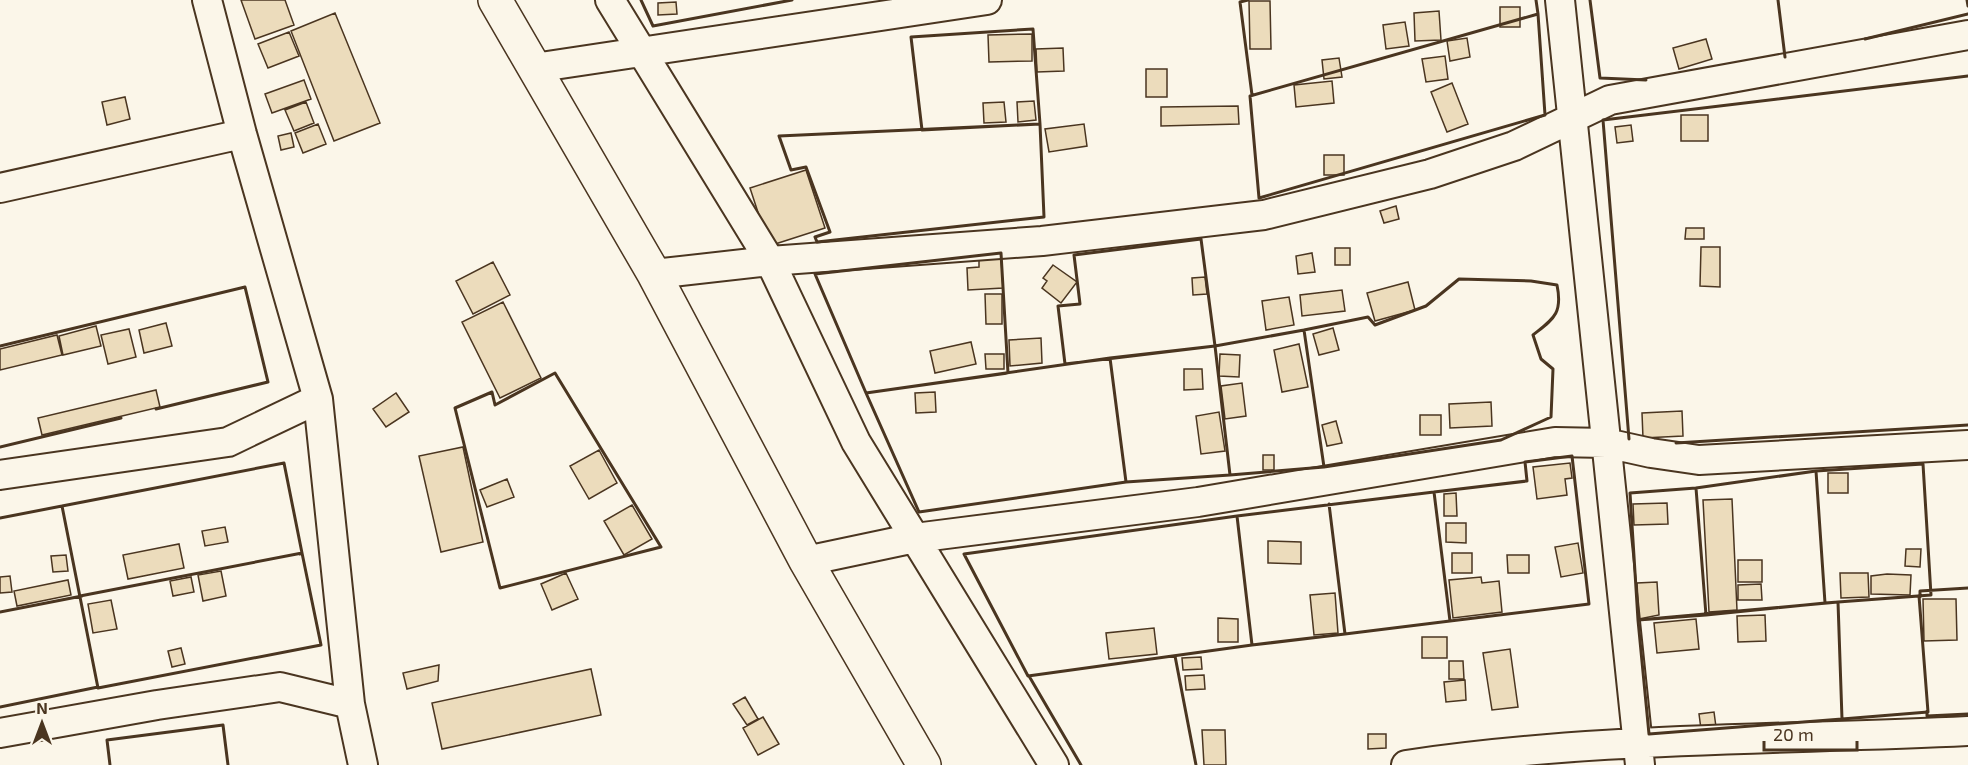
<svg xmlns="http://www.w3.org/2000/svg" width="1968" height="765" font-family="'Exo 2',sans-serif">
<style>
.building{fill:#ecdcbc;stroke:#4a3520;stroke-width:1.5}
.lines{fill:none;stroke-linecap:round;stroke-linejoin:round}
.minor-casing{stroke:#4a3520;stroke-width:32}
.secondary-casing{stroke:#4a3520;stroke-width:36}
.minor{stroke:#fbf6e9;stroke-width:28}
.secondary{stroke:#fbf6e9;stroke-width:33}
.wall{stroke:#4a3520;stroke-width:3}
</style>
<rect width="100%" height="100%" fill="#fbf6e9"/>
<!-- building -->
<path class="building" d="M241,0h44l9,25 -39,14z
M1249,1h21l1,48h-21z
M676,2l1,12 -19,1v-12z
M1500,7h20v20h-20z
M1439,11l2,29 -26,1 -1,-28z
M335,13l45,110 -46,18 -43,-110z
M1405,22l4,24 -23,3 -3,-24z
M289,32l10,24 -31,12 -10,-24z
M1032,34v27l-43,1 -1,-27z
M1467,38l3,19 -20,4 -3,-20z
M1706,39l6,20 -33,10 -6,-21z
M1063,48l1,23 -27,1 -1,-23z
M1445,56l3,23 -22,3 -4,-23z
M1339,58l3,19 -18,2 -2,-19z
M1146,69h21v28h-21z
M304,80l7,19 -39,14 -7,-19z
M1332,81l2,22 -38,4 -2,-22z
M1452,83l16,41 -21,8 -16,-40z
M125,97l5,22 -23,6 -5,-23z
M1034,101l2,19 -18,2 -1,-20z
M306,102l8,21 -20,8 -9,-21z
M1004,102l2,20 -22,1 -1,-20z
M1238,106l1,18 -78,2v-19z
M1681,115h27v26h-27z
M318,124l8,20 -23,9 -8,-20z
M1084,124l3,22 -38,6 -4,-23z
M1631,125l2,16 -16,2 -2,-16z
M291,133l3,14 -13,3 -3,-14z
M1324,155h20v20h-20z
M806,170l19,58 -56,18 -19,-58z
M1396,206l3,13 -15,4 -4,-12z
M1686,228h18v11h-19z
M1701,247h19v40l-20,-1z
M1335,248h15v17h-15z
M1312,253l3,19 -17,2 -2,-18z
M1001,257l2,31 -35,2 -1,-22 12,-1v-9z
M493,262l17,33 -37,19 -17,-33z
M1053,265l24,17 -16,21 -19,-15 5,-7 -4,-3z
M1205,277l2,17 -14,1 -1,-17z
M1408,282l7,28 -40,11 -8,-28z
M1342,290l3,21 -43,5 -2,-21z
M985,294h17v30h-16z
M1289,297l5,28 -28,5 -4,-29z
M503,302l38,76 -41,20 -38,-76z
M166,323l6,23 -28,7 -5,-23z
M96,326l5,20 -38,9 -4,-19z
M1333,328l6,22 -20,5 -6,-21z
M129,329l7,28 -28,7 -7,-29z
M57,335l5,20 -62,15v-21z
M1041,338l1,25 -32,3 -1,-26z
M971,342l5,22 -41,9 -5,-22z
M1299,344l9,43 -26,5 -8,-42z
M985,354h19v15h-18z
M1220,354l20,1 -1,22 -20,-1z
M1184,369h18l1,20 -19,1z
M1242,383l4,33 -21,3 -4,-33z
M156,390l4,17 -118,28 -4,-17z
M935,392l1,20 -20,1 -1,-20z
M396,393l13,19 -23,15 -13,-18z
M1491,402l1,24 -42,2 -1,-24z
M1682,411l1,25 -40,2 -1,-25z
M1219,412l6,39 -24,3 -5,-38z
M1420,415h21v20h-21z
M1336,421l6,22 -15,3 -5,-21z
M463,447l20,95 -42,10 -22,-96z
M599,450l18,33 -28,16 -19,-33z
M1263,455h11v15h-11z
M1570,463l2,15 -7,1 2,16 -30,4 -4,-32z
M1828,473h20v20h-20z
M507,479l7,18 -27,10 -7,-17z
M1456,493l1,23h-13v-22z
M1732,499l5,111 -28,2 -6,-112z
M1667,503l1,21 -34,1 -1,-21z
M632,505l20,34 -28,16 -20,-34z
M1446,523h20v20l-20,-1z
M225,527l3,15 -23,4 -3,-15z
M1268,541l33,1v22l-33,-1z
M1578,543l5,30 -22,4 -6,-30z
M179,544l5,24 -56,11 -5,-24z
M1906,549h15l-1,18 -15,-1z
M1452,553h20v20h-20z
M66,555l2,16 -15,1 -2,-16z
M1507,555h22v18h-21z
M1738,560h24v22h-24z
M221,571l5,25 -23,5 -5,-26z
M566,573l12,26 -26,11 -11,-26z
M1840,573h28l1,24 -28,1z
M1887,574l24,1 -1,20 -39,-1v-18z
M10,576l2,16 -12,1v-16z
M191,577l3,15 -21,4 -3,-15z
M1481,577l1,6 17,-2 3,31 -49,6 -4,-38z
M68,580l3,15 -54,11 -3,-15z
M1657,582l2,33 -20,4 -2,-36z
M1761,584l1,16h-24v-15z
M1335,593l3,40 -24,2 -4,-40z
M1923,599h33l1,41 -33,1z
M111,600l6,29 -24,4 -5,-29z
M1765,615l1,26 -28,1 -1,-26z
M1218,618l20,1v23h-20z
M1696,619l3,30 -42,4 -3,-30z
M1154,628l3,26 -48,5 -3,-26z
M1422,637h25v21h-25z
M181,648l4,16 -13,3 -4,-16z
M1510,649l8,58 -26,3 -9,-57z
M1201,657l1,12 -19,1 -1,-12z
M1449,661h14l1,18h-15z
M439,665l-1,16 -31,8 -4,-16z
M591,669l10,46 -159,34 -10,-46z
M1204,675l1,14 -19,1 -1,-14z
M1465,680l1,20 -20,2 -2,-20z
M745,697l13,22 -11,6 -14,-21z
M1714,712l2,15 -15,2 -2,-15z
M763,717l16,27 -21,11 -15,-27z
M1202,730h23l1,35h-22z
M1368,734h18v14l-18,1z"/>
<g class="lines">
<!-- minor casing -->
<g class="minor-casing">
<path id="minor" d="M207,0l35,134 76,265 32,305 13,61
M610,0l160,261 86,181 198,323
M1560,0l80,765
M534,68l453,-68
M0,188l242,-54
M654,274l116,-13 272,-20 222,-26 166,-41 84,-28 96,-46 358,-65
M0,475l228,-33 90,-43
M806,561l109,-23 283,-36 357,-60 51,1 45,10 48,7 269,-15
M0,733l157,-28 123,-18 70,17
M1406,765c185,-28 375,-25 562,-34"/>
</g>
<!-- secondary casing -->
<g class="secondary-casing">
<path id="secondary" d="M495,0l159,274 152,287 118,204"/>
</g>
<!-- minor -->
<use href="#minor" class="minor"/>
<!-- secondary -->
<use href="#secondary" class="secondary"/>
<!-- wall -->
<path class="wall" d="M641,0l12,26 139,-26
M1248,0l-8,2 12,93
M1536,0l2,14
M1590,0l10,78 46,2
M1778,0l7,57
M1967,0l1,6
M1538,14l7,101 -286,83 -9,-102z
M1033,29l7,95 -118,6 -11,-93z
M1865,39l103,-25
M1040,124l4,93 -227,25 -2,-5 15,-5 -24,-65 -15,3 -12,-34z
M1201,239l14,107 -150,18 -7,-58 22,-2 -6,-49z
M1001,253l7,120 -142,20 -51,-119z
M1459,279l72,2 26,4c6,29 -4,34 -24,50l8,24 12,10 -2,48 -50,23 -177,27 -20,-137 64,-13 7,8 51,-19z
M1304,330l20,137 -94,8 -15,-129z
M0,346l245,-59 23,95 -112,27
M1215,346l15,129 -104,7 -16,-124z
M1110,358l16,124 -207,30 -53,-119z
M555,373l106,174 -161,41 -45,-180 37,-16 3,13z
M1629,439l-26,-319 365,-44
M1676,443l292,-18
M0,447l121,-29
M1572,456l17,148 -139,17 -16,-129 93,-11 -2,-19z
M1923,464l8,131 -106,8 -9,-132z
M1816,471l9,132 -119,12 -10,-127z
M1696,488l10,127 -68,5 -8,-127z
M1329,504l16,130 -93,11 -15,-129 197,-24 16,129 -105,13 -16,-130
M62,506l222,-43 18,90 -2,1
M1237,516l15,129 -224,31 -64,-122z
M0,518l62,-12 36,182 223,-43 -19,-92 -222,43
M1919,596l9,116 -86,7 -4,-117z
M1920,597v-6l48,-3
M1838,602l4,117 -193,15 -11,-114z
M0,612l82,-16
M1175,656l21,109
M1029,676l52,89
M0,707l98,-20
M1927,711v5l41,-2
M110,765l-3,-25 116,-15 5,40"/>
</g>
<!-- north arrow -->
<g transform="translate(42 723)" stroke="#fbf6e9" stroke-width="4.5" paint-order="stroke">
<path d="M0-4.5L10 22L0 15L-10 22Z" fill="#4a3520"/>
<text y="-9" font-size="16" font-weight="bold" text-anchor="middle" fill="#4a3520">N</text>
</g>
<!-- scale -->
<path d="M1764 741v9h93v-9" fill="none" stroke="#4a3520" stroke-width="3"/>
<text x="1773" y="741" font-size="18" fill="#4a3520" stroke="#fbf6e9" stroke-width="4.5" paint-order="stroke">20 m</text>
</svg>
